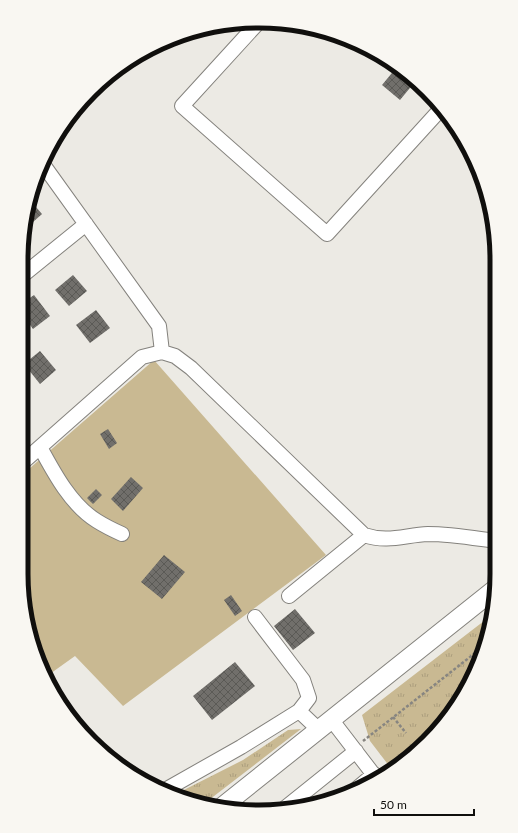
<svg xmlns="http://www.w3.org/2000/svg" width="518" height="833" font-family="Lato,sans-serif">
<style>
.grass{fill:url(#grass-tufts)}
.garden{fill:#c9b992}
.building{fill:url(#building-cross-hatch)}
.lines{fill:none;stroke-linecap:round;stroke-linejoin:round}
.minor-casing{stroke:#84827d;stroke-width:16}
.major-casing{stroke:#84827d;stroke-width:20}
.path{stroke:#878581;stroke-width:2.5;stroke-dasharray:3 2;stroke-linecap:butt}
.minor{stroke:#fff;stroke-width:14}
.major{stroke:#fff;stroke-width:18}
.rim{fill:none;stroke:#100f0d;stroke-width:5}
</style>
<defs>
<pattern id="grass-tufts" width="24" height="20" patternUnits="userSpaceOnUse"><rect width="24" height="20" fill="#c9b992"/><path d="M3 7l-1-3M5 7V3M7 7l1-3M15 17l-1-3M17 17v-4M19 17l1-3" fill="none" stroke="#ac9e7d"/></pattern>
<pattern id="building-cross-hatch" width="8" height="8" patternUnits="userSpaceOnUse"><rect width="8" height="8" fill="#716f6b"/><path d="M0 0l8 8M0 8l8-8" fill="none" stroke="#5b5a56"/></pattern>
</defs>
<rect width="100%" height="100%" fill="#eceae4"/>
<!-- grass -->
<path class="grass" d="M493,614l-14,51 -31,54 -55,52 -23,-30 -8,-26z
M301,729l-96,74 -22,-4 -9,-4 69,-35 45,-30z"/>
<!-- garden -->
<path class="garden" d="M154,360l172,195 -203,151 -48,-50 -28,20 -13,-26 -13,-76 1,-99z"/>
<!-- building -->
<path class="building" d="M396,68l18,15 -14,17 -18,-15z
M30,200l12,14 -18,16 -1,-2z
M73,275l14,16 -18,15 -14,-16z
M34,295l16,21 -17,13 -10,-14v-12z
M96,310l14,18 -20,15 -14,-18z
M40,351l16,19 -16,14 -16,-20z
M108,429l9,14 -8,6 -9,-15z
M131,477l12,11 -20,23 -12,-12z
M96,489l6,6 -9,9 -6,-6z
M164,555l21,17 -23,27 -21,-17z
M231,595l11,16 -7,5 -11,-16z
M295,609l20,24 -22,17 -19,-24z
M235,662l20,24 -43,34 -19,-24z"/>
<g class="lines">
<!-- minor casing -->
<g class="minor-casing">
<path id="minor" d="M256,25l-74,81 145,128 112,-123
M42,163l117,163 3,26
M23,275l63,-51
M40,447c14,26 31,58 57,74 8,5 16,9 25,13
M22,463l120,-106 20,-5 13,4 16,12 173,167c24,8 41,0 64,-1 23,0 45,4 67,7
M289,596l75,-61
M255,617l48,63 6,18 -10,13
M331,719l46,60
M165,790l76,-43 58,-36 19,18
M355,790l19,-16
M285,808l71,-57"/>
</g>
<!-- major casing -->
<g class="major-casing">
<path id="major" d="M223,806l272,-217"/>
</g>
<!-- path -->
<path class="path" d="M393,717l13,16
M363,741l121,-95"/>
<!-- minor -->
<use href="#minor" class="minor"/>
<!-- major -->
<use href="#major" class="major"/>
</g>
<!-- crop -->
<path d="M0 0H518V833H0ZM259 28H259A231 231 0 0 1 490 259V574A231 231 0 0 1 259 805H259A231 231 0 0 1 28 574V259A231 231 0 0 1 259 28Z" fill="#f9f7f2" fill-rule="evenodd"/>
<path class="rim" d="M259 28H259A231 231 0 0 1 490 259V574A231 231 0 0 1 259 805H259A231 231 0 0 1 28 574V259A231 231 0 0 1 259 28Z"/>
<!-- scale -->
<path d="M374 809v6h100v-6" fill="none" stroke="#100f0d" stroke-width="2"/>
<text x="380" y="809" font-size="12" fill="#100f0d" stroke="#f9f7f2" stroke-width="3" paint-order="stroke">50 m</text>
</svg>
